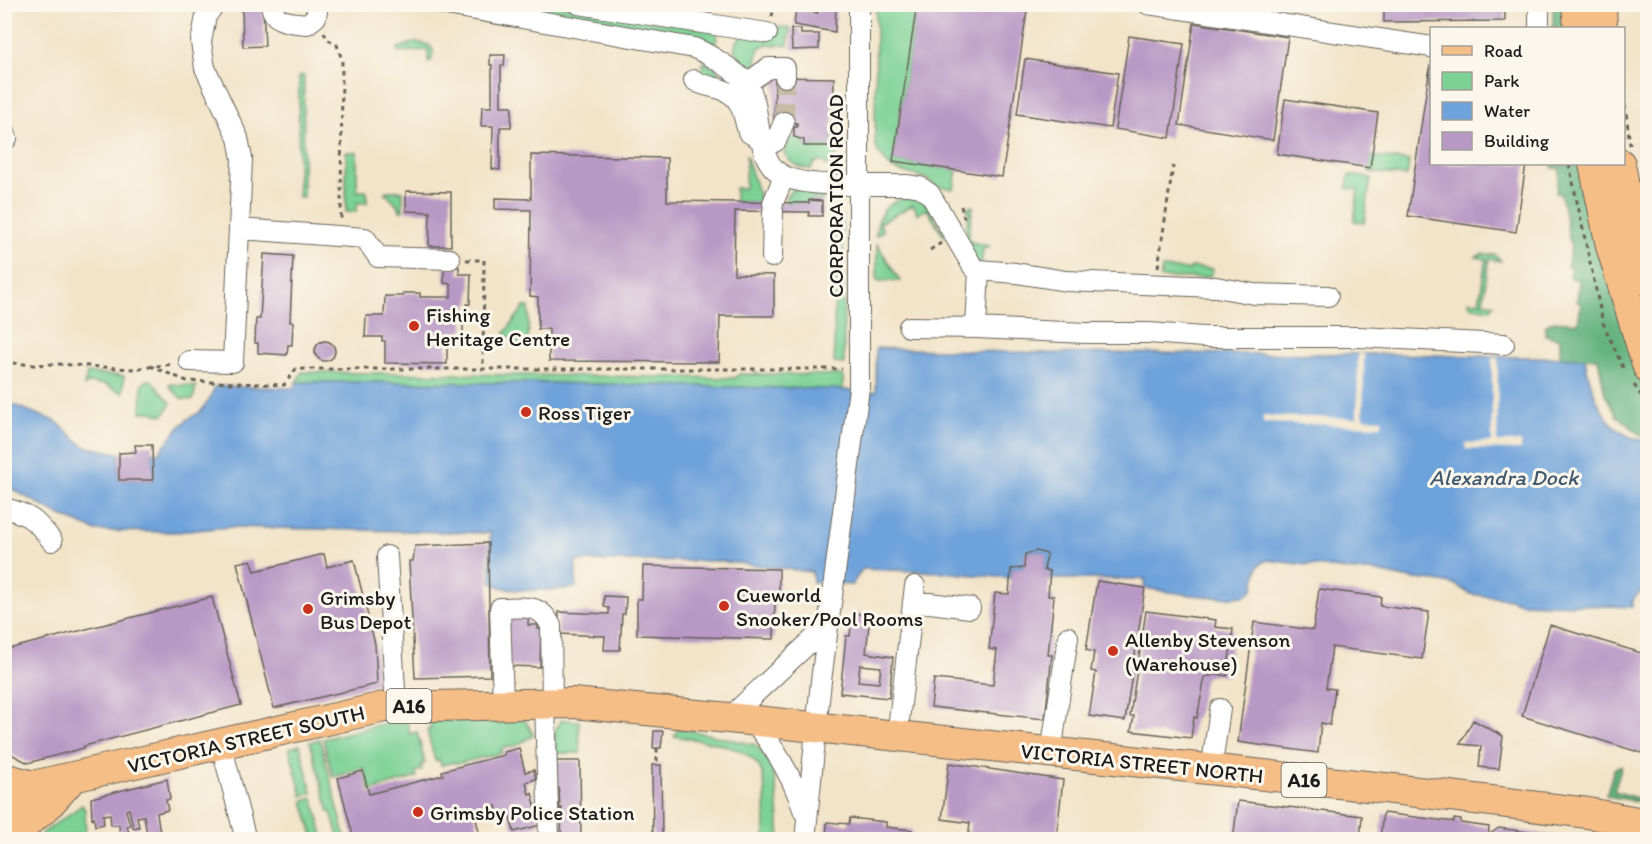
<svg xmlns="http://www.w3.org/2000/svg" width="1652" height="844" font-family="Itim,sans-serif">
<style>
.green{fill:#7cd194;stroke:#4c7658;stroke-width:1.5}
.forest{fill:#65b37e;stroke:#40684d;stroke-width:1.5}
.water{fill:#6ea2da;stroke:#455f7b;stroke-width:1.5}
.pier{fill:#f2e4c9}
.building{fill:#b898c5;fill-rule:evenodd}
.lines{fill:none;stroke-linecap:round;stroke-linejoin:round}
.minor-tunnel{stroke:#c7bca6;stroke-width:20;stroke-dasharray:20 10;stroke-linecap:butt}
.minor-casing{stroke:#676259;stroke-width:22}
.major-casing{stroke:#676259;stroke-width:28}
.highway-casing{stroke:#676259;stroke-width:32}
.path{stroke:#676259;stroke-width:3;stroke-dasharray:4.5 4.5;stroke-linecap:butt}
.minor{stroke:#fff;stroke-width:20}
.major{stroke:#f6be87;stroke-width:26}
.highway{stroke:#f6be87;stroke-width:30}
.poi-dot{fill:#c8321e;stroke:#fbf7ec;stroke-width:2}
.labels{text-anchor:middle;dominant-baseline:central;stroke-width:6;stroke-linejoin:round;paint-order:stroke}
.shield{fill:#fbf7ec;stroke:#5f5e5a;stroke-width:1.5}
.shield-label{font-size:20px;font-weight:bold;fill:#1c1c1c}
.street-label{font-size:21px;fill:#1c1c1c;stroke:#fbf7ec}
.poi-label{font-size:21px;fill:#1c1c1c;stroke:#fbf7ec;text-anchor:start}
.water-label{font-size:22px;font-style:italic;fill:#415871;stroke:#fbf7ec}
</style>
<rect width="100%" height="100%" fill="#fbf7ec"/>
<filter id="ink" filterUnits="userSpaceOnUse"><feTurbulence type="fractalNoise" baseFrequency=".0167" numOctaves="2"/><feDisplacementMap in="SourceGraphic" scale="12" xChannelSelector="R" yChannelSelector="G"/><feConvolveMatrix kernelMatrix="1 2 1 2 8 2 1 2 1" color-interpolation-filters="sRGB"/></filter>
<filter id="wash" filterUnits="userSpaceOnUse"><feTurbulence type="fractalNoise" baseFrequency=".008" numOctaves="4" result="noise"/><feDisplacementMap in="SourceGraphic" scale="24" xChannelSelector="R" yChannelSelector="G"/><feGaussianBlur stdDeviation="1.35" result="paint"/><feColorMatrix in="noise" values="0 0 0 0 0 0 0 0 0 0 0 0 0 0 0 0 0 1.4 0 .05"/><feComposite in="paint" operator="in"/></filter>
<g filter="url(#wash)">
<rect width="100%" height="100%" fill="#f2e4c9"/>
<!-- green -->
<path class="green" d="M519,5h36l163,26 -2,12 -199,-31z
M876,5h41l-24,156 64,9 -3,19 -18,-3 -11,-8 -33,-9 -14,-17 -3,-8z
M772,26l18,2 -2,18 -21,-2 -8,4 -5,22h-5l-15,-20c5,-21 19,-18 38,-24z
M416,42l13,3 4,5 -1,10 -4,2v-12l-30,2v-4z
M703,62l12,5 6,9 -1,9 -19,-12z
M299,76h5l-1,121h-5z
M832,136h6c0,14 1,22 -11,30l-6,-5 -7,2 -3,6c-13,-1 -21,-5 -27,-16l6,-16h11v3h3v6h27z
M346,152h11v39h10v12h-10l-1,9h-10z
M746,155l15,47h-26v-14h10z
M1371,156l38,5 -2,15 -38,-4z
M1349,175l22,3 -7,45 -10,-2 4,-31 -11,-2z
M799,188l24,6 -1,7 -13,-1v3h-23v-7l6,-6z
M386,191h17v20h-3v-4h-3v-4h-3l-1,-4h-3l-1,-4h-3z
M916,197l8,2 22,37 -2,1 -17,-28 -9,5 -5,-9 -33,18 3,8 -7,5c1,-26 14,-38 40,-39z
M973,206l-5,35 21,5v2h-6l-1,14 -3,3 -17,-28 3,-3 4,-21 -2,-5z
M835,216h7l1,3 1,145 -10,-1z
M877,244l23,37h-23z
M1482,254l13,1 6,6 -12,-2 -6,43 11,2 -3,5 -18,-2 -4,-3v-3l10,1 7,-43 -10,-2z
M1191,267l22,2 -2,6 -8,3h-43l2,-10 28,2z
M524,307h5l-1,38h-7l-17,-11z
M302,372l433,6 4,-4 104,1v15l-296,-7 -251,-1z
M87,373l37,3 -1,17 -14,-6v-2l-20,-2 -5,3z
M147,380h4l20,23 -7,12 -9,-1 -1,-2h-13l1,-27z
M170,384l26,2 -3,14 -11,-1 -13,-13z
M524,719l10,16 -17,10 -16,4 1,4 -46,11 -1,-2 -14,3 -1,-5 -5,1 -8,-31 4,-1 -2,-8z
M562,720l17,1 1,32h-25v-23z
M407,722l3,12 7,-2 8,31 -4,2 1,5 -7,2 2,5 -47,14 -6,-23 -31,9 -10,-38 55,-14z
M679,728l77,17c25,24 21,61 24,94h-15c-1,-20 3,-46 -3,-66 -9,-29 -62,-32 -88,-37z
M320,739l26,100h-7l-8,-27h-2l-19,-70z
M300,745l12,48 -10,3 -13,-48z
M313,798l11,41h-10l-11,-38z
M82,805l3,5 1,29h-6l-1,-4 -34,4 -4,-5z"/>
<!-- forest -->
<path class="forest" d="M1553,5h18l1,23h-19z
M1553,164h30l29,129 35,110v33h-5l-25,-20 -12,-22 -7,-36h-38v-19l-15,-4v-9l9,-5 24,2 3,-20 -4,-1 2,-22 -9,-2 1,-10 -4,-1 4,-19 -10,-54 -5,-1 4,-24 -8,-1z
M1619,766h3l-8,25 33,10v2l-41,-7 8,-27z"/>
<!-- water -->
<path class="water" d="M876,348l171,5 333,1 205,4c6,35 21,79 62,83v148c-7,3 -16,8 -15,18l-111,-4 -11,-4 -40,-5 -14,-9 -20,-4 -31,-3 -32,-7h-18l-88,-11 -8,5c-4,8 -2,21 -8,27 -11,13 -89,-1 -107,-4l1,-9h-95v-8l-6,-1 2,-16 -10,-3 -11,3 -1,14 -13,1 -1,9 -69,-6 -79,-3 -10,16 -39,-3 -1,-10 -93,-11h-143v27c-19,1 -73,8 -85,-7l-1,-48 -260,-6 -54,5 -80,-1 -39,-17 -52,-29 -1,-84 53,21 26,24 36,7v27h34l-1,-28 7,1c8,-12 17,-24 28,-33 4,-4 9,-5 13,-8 7,-7 11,-16 15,-26l80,2 1,-6 251,1 283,6 46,3z"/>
<!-- pier -->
<path class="pier" d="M1358,354h6l-1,64 19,1v7l-119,-3v-7l94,2z
M1492,358h6l-1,84h24v8l-55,-1v-6l26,-1z"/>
<g id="blocks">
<!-- building -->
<path class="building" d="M695,4h8l-1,6 -7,-1z
M705,4h8l-1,7 -8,-1z
M799,4h37l-1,28 -41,-7 2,-16 22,4v-4z
M917,4h111l-26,173 -109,-16z
M1293,4h20v5l-20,-2z
M1384,4h121v17l-121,1z
M242,6h21l2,40 -22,1z
M1194,23l94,14 -15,103 -94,-15z
M791,29h10v5h18v15l-27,1z
M1129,36l55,8 -14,94 -55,-9z
M490,55h15l-1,11h-3v40h11l-1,21h-11v43l-8,-1 1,-43h-12l1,-19h10v-42h-2z
M1025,59l93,14 -8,55 -93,-14z
M1430,65l2,99h94l-10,68 -108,-16z
M775,77l59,1 -1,45h-2v5h1v18h-28v-6l-10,-3v-10h3v-4l-23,-1z
M1285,99l93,14 -8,55 -93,-14z
M531,155l136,3v43l142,2v-3l13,1v15h-13v-4l-74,-1 -1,63 40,1v41h-54l-1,46 -170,-1v-32h-11v-32l-8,-1 1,-86 -36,-1v-11l36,1z
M406,191l45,1v54h-22l1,-34 -24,-1z
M264,254l29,2 -3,66h3l-1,23h-4l-1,10 -29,-2v-10h-3l1,-24h4z
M444,267h15v7h12l-1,30h-3v7l-16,-1v6h12v27h-16v21l-62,-1v-22h-3v-4h-17l1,-21h18l1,-20h18v-3h17v4h31v-13l-7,-1z
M315 351a10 10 0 1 1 20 0a10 10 0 1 1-20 0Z
M135,445h17l1,35h-34v-27l17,-1z
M488,543l2,133 -75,2 -6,-117h4l2,-15z
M1036,551l11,3 -3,16 6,1 -2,25h6l-6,59h4l-7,64 -114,-12 3,-28 59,6 4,-35 -8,-1 6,-56 14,1 2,-25 13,-1 1,-14z
M324,554l3,13 27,-7 21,84 2,40 -103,24 -37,-145 14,-3 4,11z
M643,566l136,3v34h-4l-1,36 -137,-4v-36h5z
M1097,581l48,7 -20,133 -36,-5 7,-44 -5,-1 3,-19 -8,-2z
M1319,589l62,8 -1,9 49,6 -7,47 -90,-12 -6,41 9,1 -5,36 -9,-2 -3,30 -80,-11 16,-120 59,8z
M604,596l22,1 -1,17h-3l-2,36h-16l1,-14 -47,-2 1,-22 50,2v-6l-5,-1z
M212,597l29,108 -157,41v2l-56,15 -17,-9 -7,-27v-77z
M508,610l21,1 -1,14h10v4h3l-1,38 -31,-1z
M1146,611l70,9 -1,7 18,2 -6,47 -9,-2 -13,3 -8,41 -3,-1 -3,21 -60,-7 3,-15h-4z
M852,613l18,2 -4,38 27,4 -4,41 -49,-5 6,-57h4zM860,665l21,2 -2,16 -21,-2z
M1550,625l98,30v100l-126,-39z
M1473,720l30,16 -4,33 -20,-2 2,-21 -21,-2z
M654,731h9l-2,17h-8z
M519,748l6,24 9,-2 2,9 -10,3 3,12 3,-1 8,32 -26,7 -5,-18 -10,3 -3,-11 -22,5 7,29h-127l-16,-62 25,-7 6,23 74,-19 -1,-4 62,-16v-3z
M555,761h25l1,79h-20l1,-32 -2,1 -1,-21h-3z
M949,763l114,17 -7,60h-88l2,-17 -28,-4z
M652,765h9l1,75h-9z
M167,779l3,20 -4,1 2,10 -11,3 3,20 -13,2 -3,-19 -7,1 2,10 -6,1 -4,-19 -3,1 4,15 -3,1 4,14h-11l-1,-15h-8l-1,-11 -7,1 1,9 -9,2 -1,-9 -2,1 -1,-20z
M1238,801l124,15 -2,24h-127z
M1383,813l71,9v-3l7,1v3l28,4 -1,13h-108z
M850,818l36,4v5l26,3 -1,10h-85l1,-18 22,2z
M1499,828l73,10v2h-83l1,-6z"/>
</g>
</g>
<g filter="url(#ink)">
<use href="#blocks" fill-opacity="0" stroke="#676259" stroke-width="1.5"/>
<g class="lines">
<!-- minor-tunnel -->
<path class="minor-tunnel" d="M784,122l1,-45"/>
<!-- minor casing -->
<g class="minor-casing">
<path id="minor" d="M215,4l-9,12 -5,26 4,26 33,70 4,21 -3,70
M271,4c2,20 21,18 36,20l9,-7 2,-13
M441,4l253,44c15,6 43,23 53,36 18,27 4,75 37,92 25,13 94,8 124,9l12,2 10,7 43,73 6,3 37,3 50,8 150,6 38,7 74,2
M579,4l188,29
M1148,4l284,43
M1539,4v24
M694,80c7,5 14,6 23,8 25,6 25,23 31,44l8,5
M746,84l22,-16h17v9
M4,129l3,9
M763,148l13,-7 8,-19
M773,203l11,-27
M772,257l1,-46
M909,327l67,1 3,-58
M976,328l110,5h63l54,4h156l145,7
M189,361l44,1 6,-133 126,9 13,19 72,2
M4,508c25,6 33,13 48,33
M387,556l9,151
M913,601l57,7
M503,703l-3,-95c22,0 40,-6 51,18l1,77
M545,703l4,137
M729,718l98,-92
M753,721c23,28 40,56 51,91
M897,737l18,-151
M221,744l25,96
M1051,753l17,-116
M1211,771l9,-62
M805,840l16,-159 38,-293v-384"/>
</g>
<!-- major casing -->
<g class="major-casing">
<path id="major" d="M4,776l33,9"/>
</g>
<!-- highway casing -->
<g class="highway-casing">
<path id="highway" d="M1577,4l2,24
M1601,4l1,24
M1594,164l17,82 37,121
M1620,164l10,55 18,61
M4,803l33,-18 347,-78 189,-4 156,15 656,70 203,25 60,11
M6,840l41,-34 25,-28"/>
</g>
<!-- path -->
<path class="path" d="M772,17l2,-13
M324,32l3,7 10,6 5,15 -1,160
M1624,96l6,49
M1569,164l34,159 22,49
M961,206l3,12
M930,250l11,-7
M466,260h18l-1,109
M1158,267l15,-101
M4,362l29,3 25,-1 75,5 40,-5
M150,366l37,15 97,4 12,-16h546
M1634,385l14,20
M657,748v17"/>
<!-- minor -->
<use href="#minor" class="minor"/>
<!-- major -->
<use href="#major" class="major"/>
<!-- highway -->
<use href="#highway" class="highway"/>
</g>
</g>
<!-- markers -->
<g class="poi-dot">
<circle cx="414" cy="326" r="6"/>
<circle cx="526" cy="412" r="6"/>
<circle cx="724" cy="606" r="6"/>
<circle cx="308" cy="609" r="6"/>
<circle cx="1113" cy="651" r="6"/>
<circle cx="418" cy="812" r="6"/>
</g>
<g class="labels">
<!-- shield labels -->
<g class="shield">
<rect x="386.5" y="689" width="45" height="34" rx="4.5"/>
<rect x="1281.5" y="763" width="45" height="34" rx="4.5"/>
</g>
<g class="shield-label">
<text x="409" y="706">A16</text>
<text x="1304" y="780">A16</text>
</g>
<!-- street labels -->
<g class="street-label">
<text transform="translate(835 196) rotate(-90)">CORPORATION ROAD</text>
<text transform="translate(246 739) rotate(-13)">VICTORIA STREET SOUTH</text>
<text transform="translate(1142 763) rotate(6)">VICTORIA STREET NORTH</text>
</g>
<!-- poi labels -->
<g class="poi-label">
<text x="426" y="314">Fishing<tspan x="426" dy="24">Heritage Centre</tspan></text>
<text x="538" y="412">Ross Tiger</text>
<text x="736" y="594">Cueworld<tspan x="736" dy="24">Snooker/Pool Rooms</tspan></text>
<text x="320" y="597">Grimsby<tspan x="320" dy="24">Bus Depot</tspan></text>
<text x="1125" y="639">Allenby Stevenson<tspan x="1125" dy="24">(Warehouse)</tspan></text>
<text x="430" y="812">Grimsby Police Station</text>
</g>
<!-- water labels -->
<g class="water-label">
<text x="1504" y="477">Alexandra Dock</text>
</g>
</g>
<!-- margin -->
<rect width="1652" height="844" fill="none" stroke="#fbf7ec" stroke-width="24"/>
<!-- legend -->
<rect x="1430" y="27" width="195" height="138" fill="#fbf7ec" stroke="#a29f99" stroke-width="1.5"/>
<rect x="1442" y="46" width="30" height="9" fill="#f6be87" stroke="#a29f99" stroke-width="1.5"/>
<text x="1484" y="57" font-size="18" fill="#1c1c1c">Road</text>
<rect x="1442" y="72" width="30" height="18" fill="#7cd194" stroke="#a29f99" stroke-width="1.5"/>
<text x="1484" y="87" font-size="18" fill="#1c1c1c">Park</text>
<rect x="1442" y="102" width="30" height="18" fill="#6ea2da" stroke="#a29f99" stroke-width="1.5"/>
<text x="1484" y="117" font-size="18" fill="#1c1c1c">Water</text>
<rect x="1442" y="132" width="30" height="18" fill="#b898c5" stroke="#a29f99" stroke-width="1.5"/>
<text x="1484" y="147" font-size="18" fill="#1c1c1c">Building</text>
</svg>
